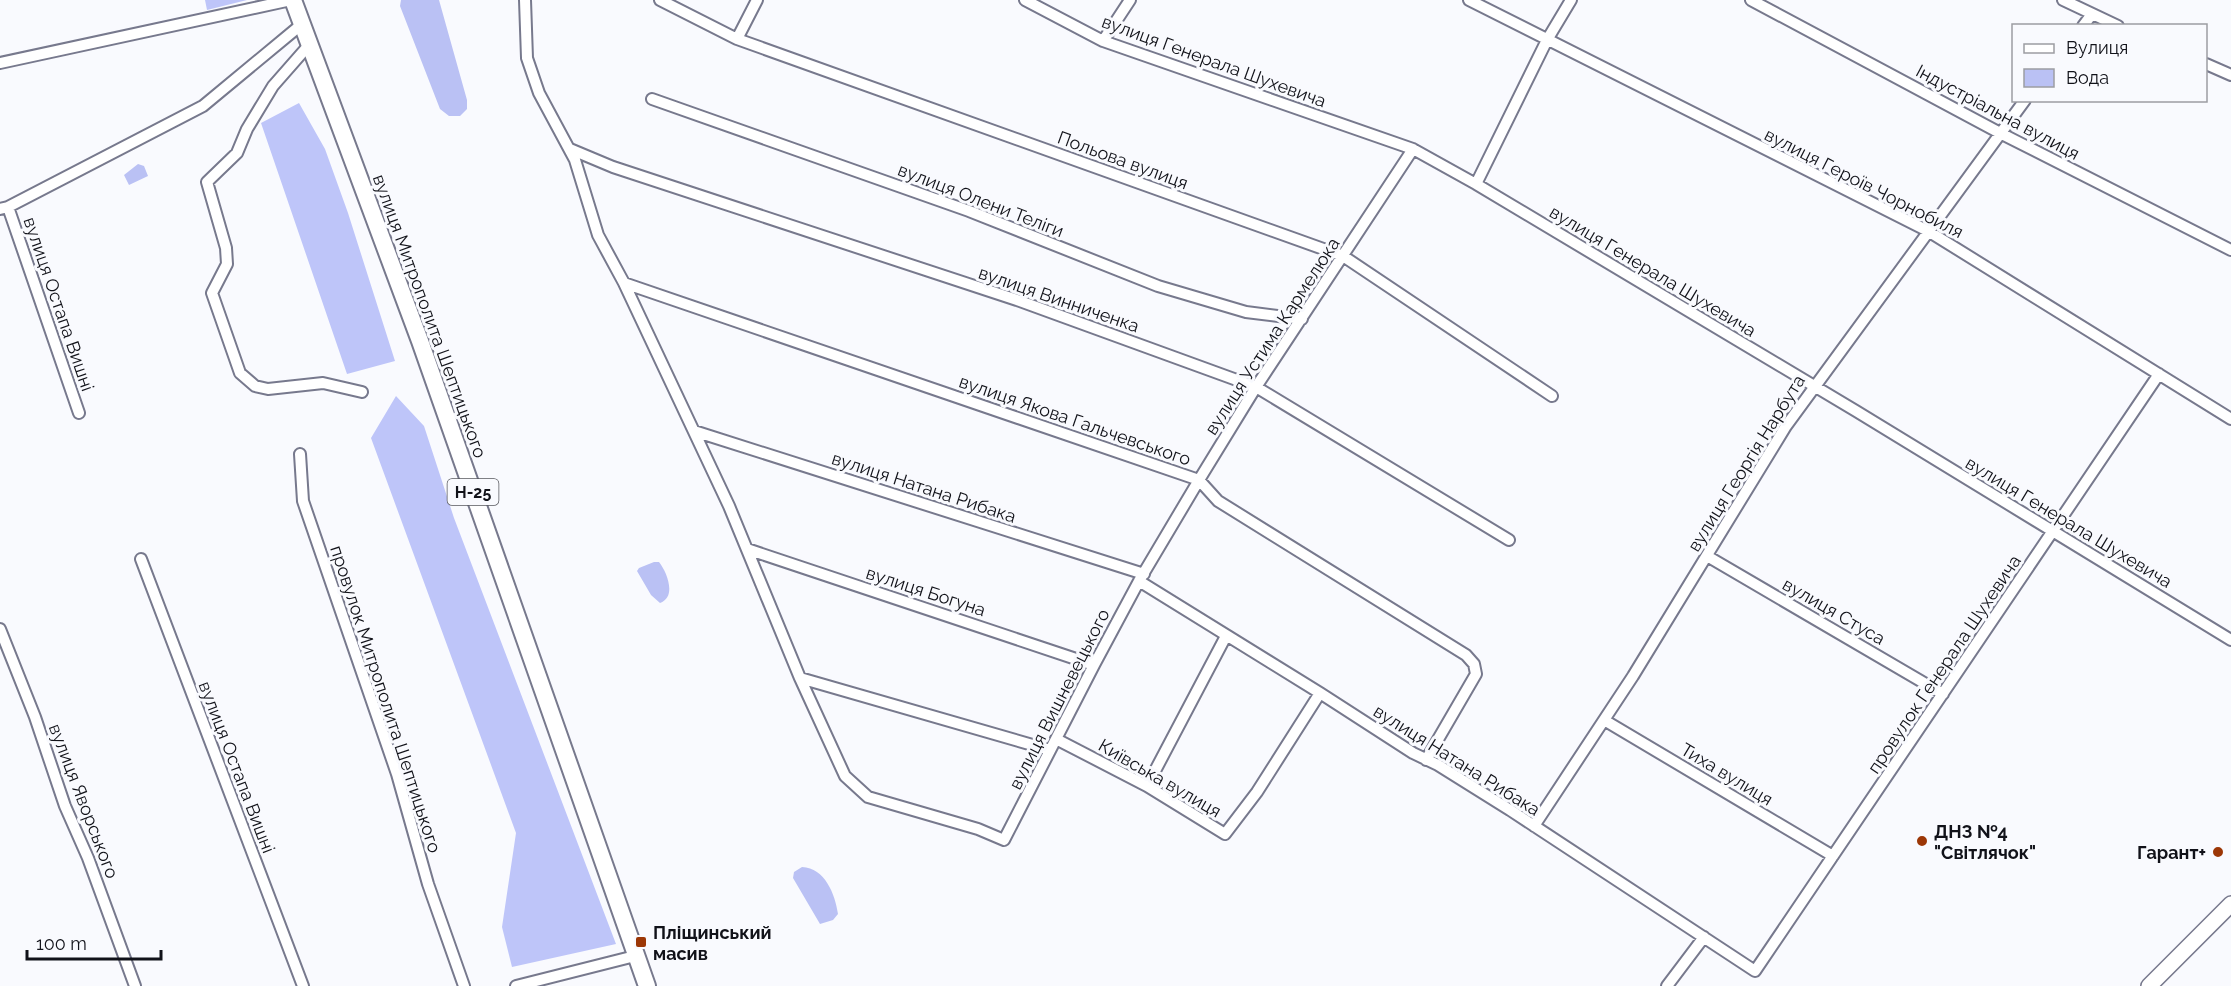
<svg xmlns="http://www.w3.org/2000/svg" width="2231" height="986" font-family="Raleway,sans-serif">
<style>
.forest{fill:#bec5f9}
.water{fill:#bac1f4}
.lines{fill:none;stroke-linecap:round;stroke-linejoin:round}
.minor-casing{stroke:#77798d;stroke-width:14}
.secondary-casing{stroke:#77798d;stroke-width:18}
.primary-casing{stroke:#77798d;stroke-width:20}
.minor{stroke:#fff;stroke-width:10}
.secondary{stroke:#fff;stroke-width:15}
.primary{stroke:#fff;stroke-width:16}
.poi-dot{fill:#9c3706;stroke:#f9fafe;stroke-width:2}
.labels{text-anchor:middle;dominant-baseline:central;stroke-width:6;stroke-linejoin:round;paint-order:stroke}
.shield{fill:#f9fafe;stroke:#57585e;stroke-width:1.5}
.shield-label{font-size:16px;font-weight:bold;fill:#111219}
.street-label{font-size:18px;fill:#111219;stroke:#f9fafe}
.poi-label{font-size:18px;font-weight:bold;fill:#111219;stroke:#f9fafe;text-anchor:start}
</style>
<rect width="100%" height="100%" fill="#f9fafe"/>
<!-- forest -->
<path class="forest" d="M205,0h42l-40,10z
M299,103l26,46 23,64 47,148 -48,13 -86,-251z
M396,396l28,30 30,92 162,426 -104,23 -10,-40 14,-94 -145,-395z"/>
<!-- water -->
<path class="water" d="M401,0h38l28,100v9l-7,7h-11l-9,-7 -40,-103z
M138,164l6,2 4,10 -19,9 -5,-10z
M654,562h5c8,10 18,35 1,41l-9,-8 -14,-24 2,-3z
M802,867c23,1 33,27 36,47l-5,6 -13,4 -27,-46 1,-6z"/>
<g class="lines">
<!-- minor casing -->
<g class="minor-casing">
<path id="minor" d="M525,0l2,58 12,35 36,67 23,75 26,48 105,223 71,172 45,98 23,21 110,32 26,11 90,-175 45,-84 60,-101 57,-93 157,-238
M660,0l77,39 606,217 209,140
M1025,0l78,41 310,108 63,35 380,227 375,229
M1469,0l459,231 303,188
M1751,0l249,133 231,117
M2063,0l55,26
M2083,26l9,-12
M737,39l20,-39
M1103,41l27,-41
M309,45l-36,41 -26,43 -10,24 -30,29 19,66 1,16 -15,29 28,80 15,13 13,3 55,-6 39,9
M0,63l291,-63
M2206,64l25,11
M652,99l317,112 189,75 88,26 56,7
M570,149l43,18 404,133 239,87 253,153
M1476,184l71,-144 24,-40
M8,207l71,206
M0,209l8,-2 195,-101 99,-82
M624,283l575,197 19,21 248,154 8,9 2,10 -50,86
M694,431l450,143
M300,454l3,47 94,273 31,110 36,102
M747,549l347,116
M1707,556l236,138
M141,559l162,427
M1139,581l181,112 93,60 25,12 72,45 245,161 404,-597
M0,629l35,88 30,89 23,52 47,128
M800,678l250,72
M1604,720l229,136
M1056,739l91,47 78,48 32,-42 63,-99
M1147,786l79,-150
M1534,826l99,-150 153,-250 239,-326
M516,986l119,-30
M1667,986l37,-49"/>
</g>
<!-- secondary casing -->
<g class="secondary-casing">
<path id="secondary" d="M2149,986l82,-82"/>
</g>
<!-- primary casing -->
<g class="primary-casing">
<path id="primary" d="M293,0l127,341 227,645"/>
</g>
<!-- minor -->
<use href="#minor" class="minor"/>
<!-- secondary -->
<use href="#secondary" class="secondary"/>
<!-- primary -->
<use href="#primary" class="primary"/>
</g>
<!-- markers -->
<g class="poi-dot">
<circle cx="1922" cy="841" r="6"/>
<circle cx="2218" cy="852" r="6"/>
<rect x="635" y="936" width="12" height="12" rx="3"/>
</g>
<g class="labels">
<!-- shield labels -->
<rect class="shield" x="447.5" y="479" width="51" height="26" rx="4.5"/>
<g class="shield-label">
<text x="473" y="492">Н-25</text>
</g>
<!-- street labels -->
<g class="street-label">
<text transform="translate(1214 61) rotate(20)">вулиця Генерала Шухевича</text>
<text transform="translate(1998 112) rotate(28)">Індустріальна вулиця</text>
<text transform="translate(1123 160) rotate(20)">Польова вулиця</text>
<text transform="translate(1864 183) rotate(27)">вулиця Героїв Чорнобиля</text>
<text transform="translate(981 200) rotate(21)">вулиця Олени Теліги</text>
<text transform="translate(1653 271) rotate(31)">вулиця Генерала Шухевича</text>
<text transform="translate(1059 299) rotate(19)">вулиця Винниченка</text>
<text transform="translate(59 304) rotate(71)">вулиця Остапа Вишні</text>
<text transform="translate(430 316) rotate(70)">вулиця Митрополита Шептицького</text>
<text transform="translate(1272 336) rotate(-57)">вулиця Устима Кармелюка</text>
<text transform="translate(1075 420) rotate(19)">вулиця Якова Гальчевського</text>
<text transform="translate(1746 463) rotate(-58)">вулиця Георгія Нарбута</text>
<text transform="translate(924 487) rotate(18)">вулиця Натана Рибака</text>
<text transform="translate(2069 522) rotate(31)">вулиця Генерала Шухевича</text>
<text transform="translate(926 591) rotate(18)">вулиця Богуна</text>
<text transform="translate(1834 611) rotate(30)">вулиця Стуса</text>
<text transform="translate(1944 664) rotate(-56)">провулок Генерала Шухевича</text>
<text transform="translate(386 699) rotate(72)">провулок Митрополита Шептицького</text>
<text transform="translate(1059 699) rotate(-63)">вулиця Вишневецького</text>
<text transform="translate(1457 760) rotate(32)">вулиця Натана Рибака</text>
<text transform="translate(237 767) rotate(69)">вулиця Остапа Вишні</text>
<text transform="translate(1727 774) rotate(31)">Тиха вулиця</text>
<text transform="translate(1160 778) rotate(30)">Київська вулиця</text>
<text transform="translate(84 801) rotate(69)">вулиця Яворського</text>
</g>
<!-- poi labels -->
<g class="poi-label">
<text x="1934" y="831">ДНЗ №4<tspan x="1934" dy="21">"Світлячок"</tspan></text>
<text x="2206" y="852" text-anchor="end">Гарант+</text>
<text x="653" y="932">Пліщинський<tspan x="653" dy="21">масив</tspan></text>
</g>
</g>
<!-- legend -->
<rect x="2012" y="24" width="195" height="78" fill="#f9fafe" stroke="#9c9da2" stroke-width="1.5"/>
<rect x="2024" y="44" width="30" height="9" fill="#ffffff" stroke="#9c9da2" stroke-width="1.5"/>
<text x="2066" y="54" font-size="18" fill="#111219">Вулиця</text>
<rect x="2024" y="69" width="30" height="18" fill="#bac1f4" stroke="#9c9da2" stroke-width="1.5"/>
<text x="2066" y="84" font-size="18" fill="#111219">Вода</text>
<!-- scale -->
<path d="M27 950v9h134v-9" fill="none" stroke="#111219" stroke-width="3"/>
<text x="36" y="950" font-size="18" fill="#111219" stroke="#f9fafe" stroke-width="4.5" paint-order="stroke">100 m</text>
</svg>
